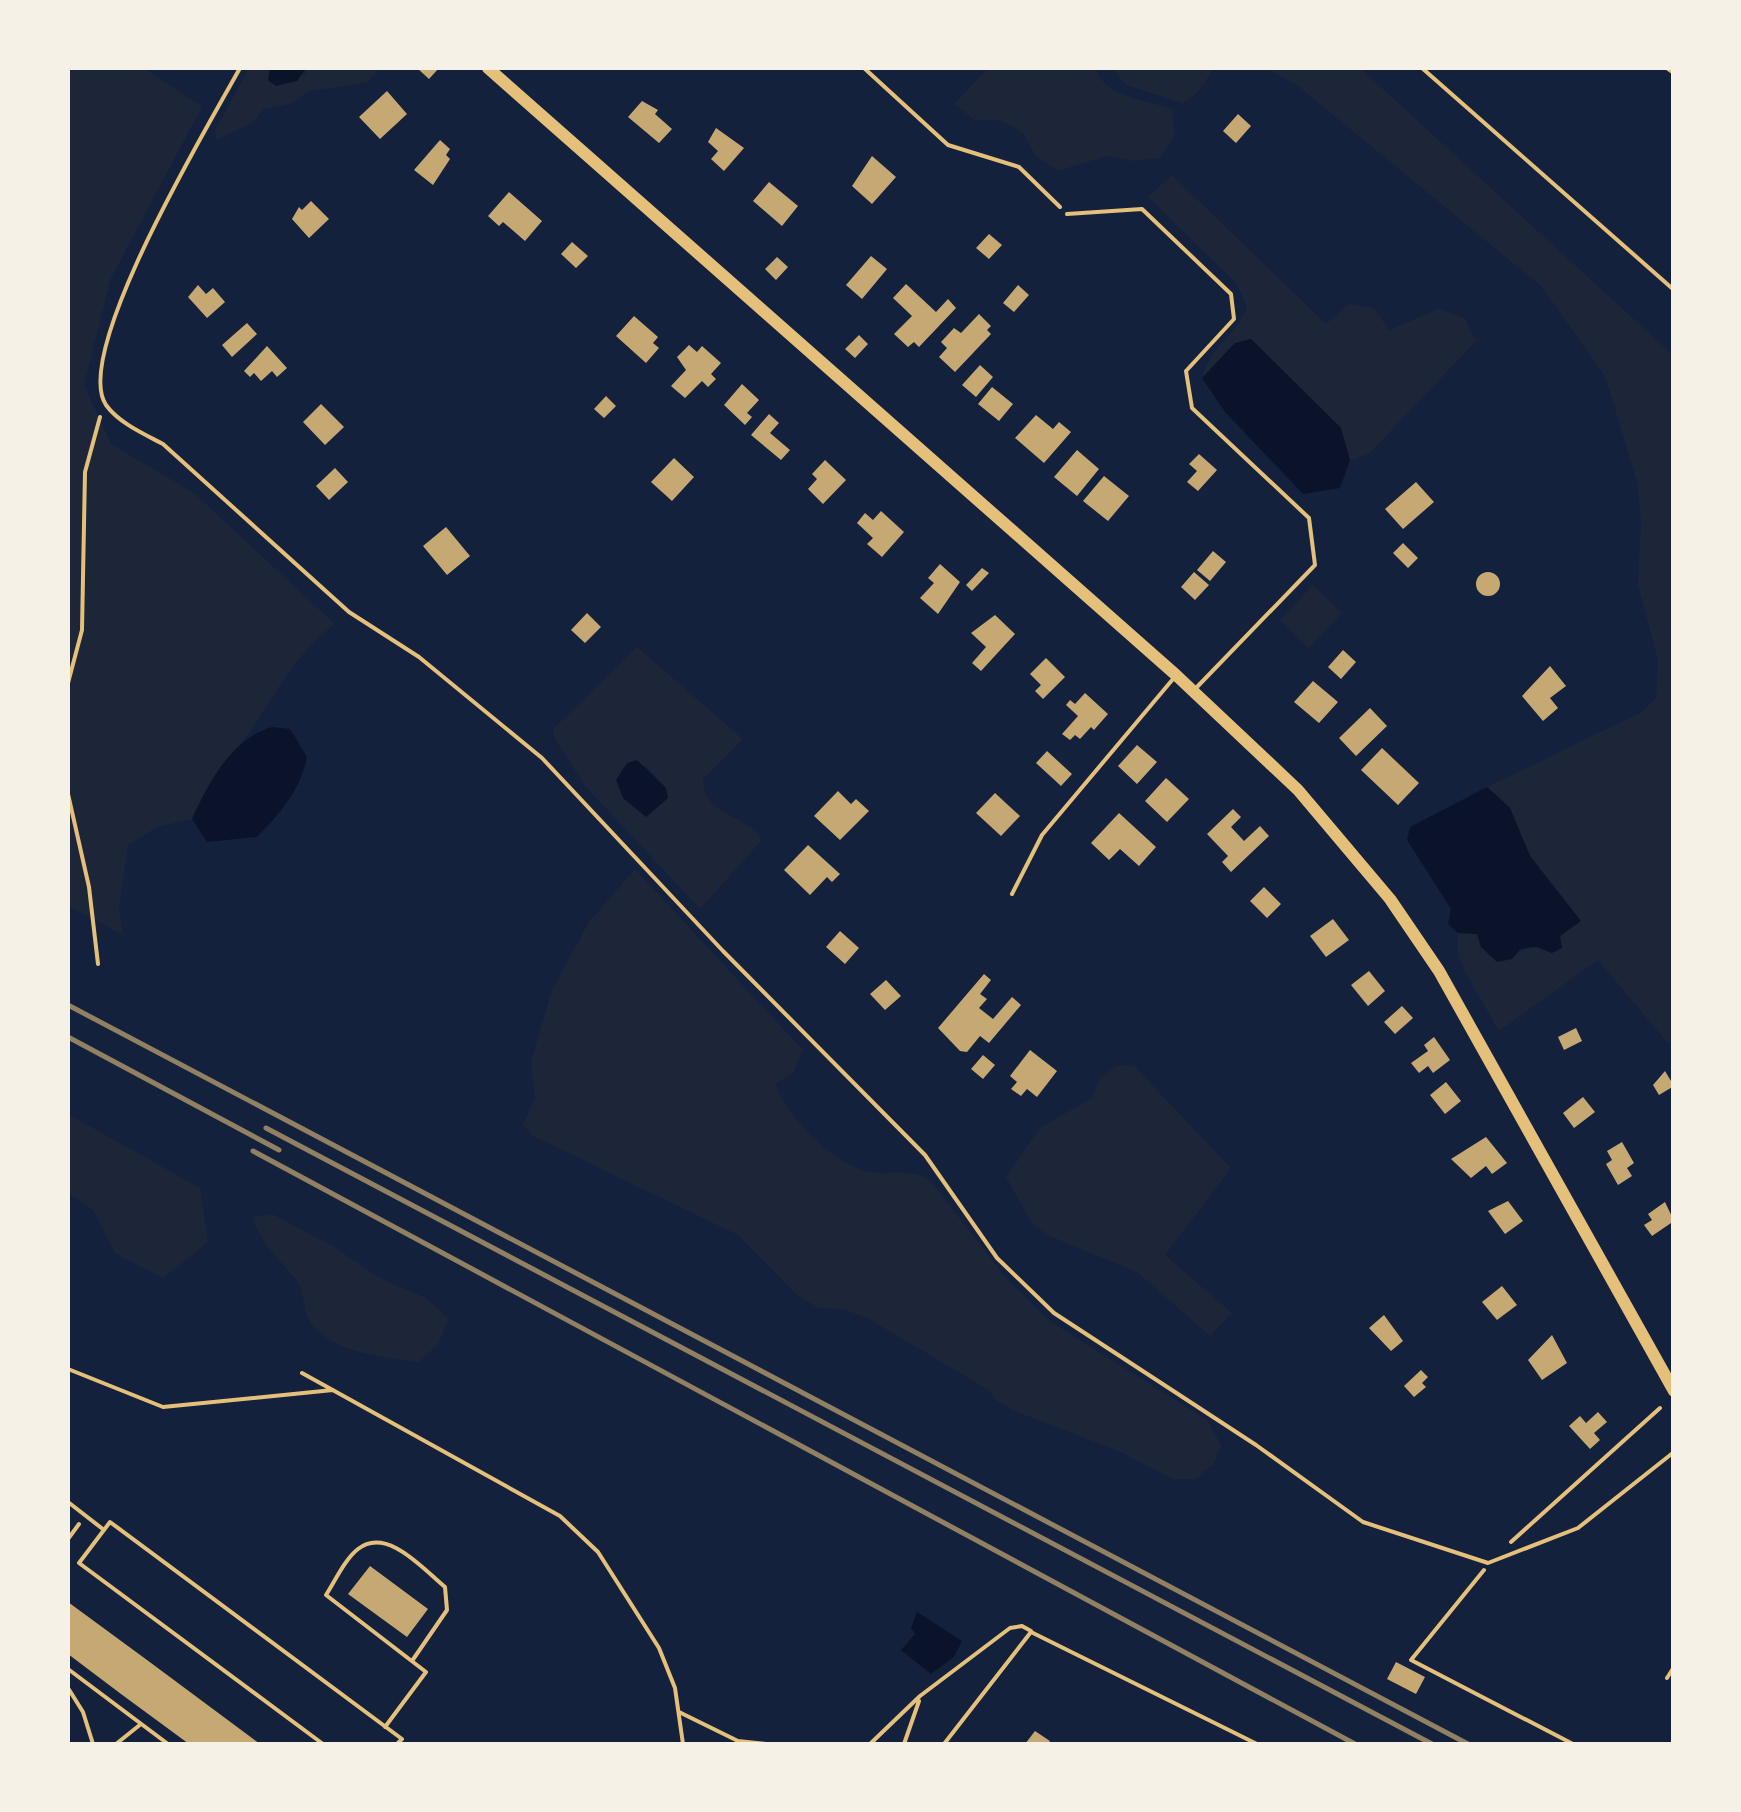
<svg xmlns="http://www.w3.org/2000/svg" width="1741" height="1812" font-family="'PT Sans',sans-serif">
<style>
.green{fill:#1d2539;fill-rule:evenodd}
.water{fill:#0b132b}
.building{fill:#c6a872}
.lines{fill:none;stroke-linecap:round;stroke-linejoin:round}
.path{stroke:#e5c07b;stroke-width:4}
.service{stroke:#e5c07b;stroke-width:4}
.secondary{stroke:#e5c07b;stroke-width:12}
.rail{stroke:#918062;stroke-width:5}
</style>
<rect width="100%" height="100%" fill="#14213d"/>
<!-- green -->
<path class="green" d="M68,68h76l58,39 -91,171 -27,107 27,59 83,49 141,131c-39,29 -60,71 -87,110 -21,29 -41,53 -56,85l-35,8 -29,18 -9,62 4,28 -55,-29z
M249,68l56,7 1,-7h74l-13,15 -59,8 -15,12 -29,6 -12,14 -36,17 -1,-10z
M988,68h108c8,30 51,32 77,41l1,27 -14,22 -27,3 -26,-5 -49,15 -22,-15 -13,-23 -22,-13h-26l-21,-16z
M1117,68h97l-16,24 -15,11 -57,-18 -12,-14z
M1267,68h93l313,287 1,684 -6,4 -70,-83 -99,71 -33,-57 -8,-18v-23l20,1 34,25c9,-12 49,-24 68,-38l-50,-65 -20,-48 -23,-21 155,-75 14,-14 2,-38 -20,-75 3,-61 -3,-39 -33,-109 -63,-89 -244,-201z
M1172,175l154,149 23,-20 25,4 15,22 50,-21 25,9 12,23 -107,113 -19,6 -9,-32 -90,-89 -16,4 -33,35c8,-32 31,-39 45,-70l-10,-24 -89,-87z
M1313,585l29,28 -33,35 -29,-28z
M637,647l106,92 -40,40c0,38 42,33 59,61l-62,69 -115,-123 -31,-49 -1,-8zM645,765l21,23 -43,10z
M635,869l168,181 -10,23 -17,11c9,32 60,82 94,88 23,3 39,-4 60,8l77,99 43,42 157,99 14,25 -7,19 -19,15h-22l-54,-28 -102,-39 -20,-11 -10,-12 -120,-71 -24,-9 -25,-1 -22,-14 -58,-59 -205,-99 -10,-11 12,-27 -4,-37 21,-71 37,-68z
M1116,1066h18l97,102 -66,87 67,58 -22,23 -73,-64 -90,-37 -16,-13 -25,-45 34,-49 52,-30 8,-20z
M68,1114l132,74 8,54 -45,36 -48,-25 -21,-42 -26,-18z
M272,1214l61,32 46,32 47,20 22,20 -9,25 -20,19c-35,-4 -95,-11 -111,-44 -6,-12 -3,-27 -11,-37 -20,-25 -33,-32 -45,-64z"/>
<!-- water -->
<path class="water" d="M270,68h36l-9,13 -21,5 -8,-6z
M1251,339l90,89 9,32 -10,28 -37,6 -78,-82 -23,-34 33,-35z
M272,727l18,2 17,28c-7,34 -26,55 -50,80l-50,5 -15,-23c17,-37 39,-80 80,-92z
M637,760l29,28 2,10 -22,19 -23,-19 -7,-18 11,-17z
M1487,787l23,21 20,48 51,65 -21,15 2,12 -10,5 -16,-6 -16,2 -8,10 -15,3 -16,-15 -4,-13 -19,-1 -10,-9 3,-15 -44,-69 3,-13z
M917,1612l45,29 -8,16 -23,17 -30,-24 14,-16 -4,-6z"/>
<!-- building -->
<path class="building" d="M417,68h22l-10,11z
M387,91l20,23 -27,25 -21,-22z
M642,101l16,9 -3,4 17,15 -13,14 -31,-26z
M1238,114l13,12 -15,17 -13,-12z
M716,128l28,20 -20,23 -13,-12 7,-8 -10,-9z
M440,140l10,9 -4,6 4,4 -17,26 -19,-15z
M872,156l24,21 -24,27 -20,-18z
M769,182l29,24 -16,20 -29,-25z
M509,192l33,29 -17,20 -22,-19 -4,4 -11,-10z
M311,201l18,18 -20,19 -17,-19 7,-12 3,3z
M989,234l13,11 -13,14 -13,-11z
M572,242l16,14 -12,12 -15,-14z
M871,256l16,13 -25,30 -16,-14z
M777,257l11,10 -12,13 -11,-11z
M906,284l30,28 12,-13 8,9 -37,39 -5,-5 -6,5 -14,-13 18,-18 -19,-18z
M198,285l8,9 7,-6 12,14 -18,16 -19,-21z
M1018,285l11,10 -15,17 -11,-9z
M979,314l12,12 -4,4 4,4 -36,38 -16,-15 8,-9 -6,-6 13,-14 7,5z
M634,316l24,21 -5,6 6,5 -13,15 -30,-27z
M247,323l10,11 -25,23 -10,-12z
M859,335l9,9 -13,14 -10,-9z
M689,345l8,7 5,-6 19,17 -10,11 5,5 -8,8 -6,-6 -17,17 -14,-12 15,-16 -9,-13z
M267,346l20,22 -10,9 -5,-6 -11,10 -7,-8 -4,4 -6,-6z
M980,365l13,12 -17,20 -14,-12z
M742,384l17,16 -12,13 5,4 -7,8 -21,-20z
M992,387l21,17 -14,17 -21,-17z
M606,396l10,10 -12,12 -10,-9z
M321,404l23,23 -19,18 -22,-23z
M769,414l10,9 -9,10 20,17 -9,10 -30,-25z
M1036,415l17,14 6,-7 12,10 -27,31 -29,-25z
M1077,450l22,19 -22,27 -23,-19z
M1199,454l18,16 -19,21 -11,-9 10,-11 -8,-7z
M674,458l20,19 -22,24 -21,-19z
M825,460l21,20 -23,24 -15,-15 9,-10 -5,-5z
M335,468l13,14 -19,18 -13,-14z
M1104,476l25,20 -21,25 -25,-20z
M1416,482l18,20 -31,27 -18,-20z
M881,511l23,21 -22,25 -15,-13 6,-6 -16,-15 8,-10 8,7z
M446,527l24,29 -23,19 -24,-29z
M1403,543l15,15 -10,10 -15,-15z
M1213,551l13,11 -16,19 -13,-11z
M940,564l20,18 -22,32 -18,-16 14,-15 -6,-5z
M982,568l7,5 -17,18 -6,-6z
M1476 584a12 12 0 1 1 24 0a12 12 0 1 1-24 0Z
M1194,572l15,13 -14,15 -14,-13z
M587,613l14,14 -16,16 -14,-13z
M995,615l20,19 -34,37 -9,-8 14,-16 -15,-14z
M1343,650l13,12 -15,17 -13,-12z
M1046,658l19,19 -22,22 -8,-8 6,-6 -11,-11z
M1550,666l16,20 -16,12 8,10 -15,13 -21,-25z
M1313,681l25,21 -19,21 -25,-21z
M1085,693l23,21 -14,16 -3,-3 -11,12 -5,-4 -5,5 -8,-6 16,-18 -12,-11 4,-5 5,4z
M1370,708l17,18 -31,30 -17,-18z
M1137,745l20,17 -20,22 -19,-18z
M1382,748l37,35 -21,22 -37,-35z
M1047,751l25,23 -11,12 -25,-23z
M1166,778l23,21 -22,23 -22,-21z
M838,791l13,13 5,-5 13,12 -29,29 -26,-24z
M995,793l25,23 -19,20 -25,-23z
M1233,809l8,8 -10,10 13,14 16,-15 9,10 -38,36 -9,-10 6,-6 -21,-22z
M1119,813l37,34 -17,19 -19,-17 -11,11 -18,-17z
M808,845l32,29 -8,8 -5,-5 -17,18 -26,-25z
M1264,887l17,17 -14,14 -17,-17z
M1333,919l16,21 -23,17 -16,-21z
M840,931l19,17 -14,16 -19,-17z
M1369,971l16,20 -17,15 -17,-21z
M984,974l7,6 -11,14 7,5 -8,9 14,11 19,-22 9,8 -32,38 -9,-7 -13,16 -7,-1 -22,-23z
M886,980l15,16 -16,14 -15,-16z
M1402,1006l11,12 -18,16 -11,-12z
M1576,1028l6,13 -18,9 -6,-13z
M1434,1037l16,23 -17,13 -5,-7 -9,7 -8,-10 17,-12 -4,-6z
M1030,1050l27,21 -20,26 -10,-8 -6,7 -10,-7 6,-7 -7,-6z
M983,1055l12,10 -12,14 -12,-10z
M1665,1071l9,15 -15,9 -6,-10z
M1446,1082l15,19 -16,13 -15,-19z
M1583,1097l12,15 -21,16 -11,-15z
M1486,1137l21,26 -15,11 -6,-8 -15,12 -20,-19z
M1622,1142l12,21 -7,5 5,8 -14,9 -12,-21 6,-4 -5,-9z
M1508,1201l15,20 -18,13 -17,-23z
M1665,1202l9,19 -22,15 -8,-11 8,-5 -4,-6z
M1502,1286l15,19 -20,15 -15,-18z
M1384,1315l19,26 -12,10 -22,-23z
M1552,1335l15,28 -25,17 -14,-20z
M1421,1370l7,7 -6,6 4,4 -12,10 -10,-11z
M1598,1412l9,10 -13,11 6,7 -10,9 -21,-23 11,-10 6,7z
M370,1566l58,43 -21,28 -59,-43z
M68,1602l79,58 113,84h-71l-68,-50 -53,-40z
M1396,1662l29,15 -9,17 -29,-15z
M1035,1731l15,10 -2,3h-23z"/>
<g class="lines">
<!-- path -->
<path class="path" d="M864,68l84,77 71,22 41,40
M68,683l14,-53 3,-158 15,-55
M68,794l21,93 9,77
M68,1369l95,38 170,-17
M302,1373l258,143 38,36 61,96 16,40 8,56
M68,1539l11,-15
M1511,1542l149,-134
M1484,1570l-73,90 162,84
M68,1669l100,75
M68,1688l15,24 10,32
M679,1712l59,29 28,3
M116,1744l25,-20
M870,1744l50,-48 90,-68 12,-2 9,5
M904,1744l15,-43
M944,1744l87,-112 226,112"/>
<!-- service -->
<path class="service" d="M240,68c-30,55 -169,285 -134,337 13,18 38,29 57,39l186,168 70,45 123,101 181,193 202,204 72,103 57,55 202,132 107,77 125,41 90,-35 96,-76
M1422,68l252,222
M1667,68l7,5
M1067,214l75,-5 89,85 3,25 -48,52 6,37 117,110 6,47 -118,122
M1012,894l30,-59 131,-156
M68,1502l36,28
M1667,1678l7,-11
M385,1727l41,-55 -100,-77c9,-14 19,-36 32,-46 29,-23 66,21 87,38l2,23 -35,51
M323,1744l-244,-181 31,-41 292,217 -5,5"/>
<!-- secondary -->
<path class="secondary" d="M488,68l688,607 122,115 92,109 49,72 235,420"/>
<!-- rail -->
<path class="rail" d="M68,1005l1400,739
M68,1037l211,113
M266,1128l1166,616
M253,1151l1102,593"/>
</g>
<!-- border -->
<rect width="1741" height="1812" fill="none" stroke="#f6f1e7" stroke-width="140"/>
</svg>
